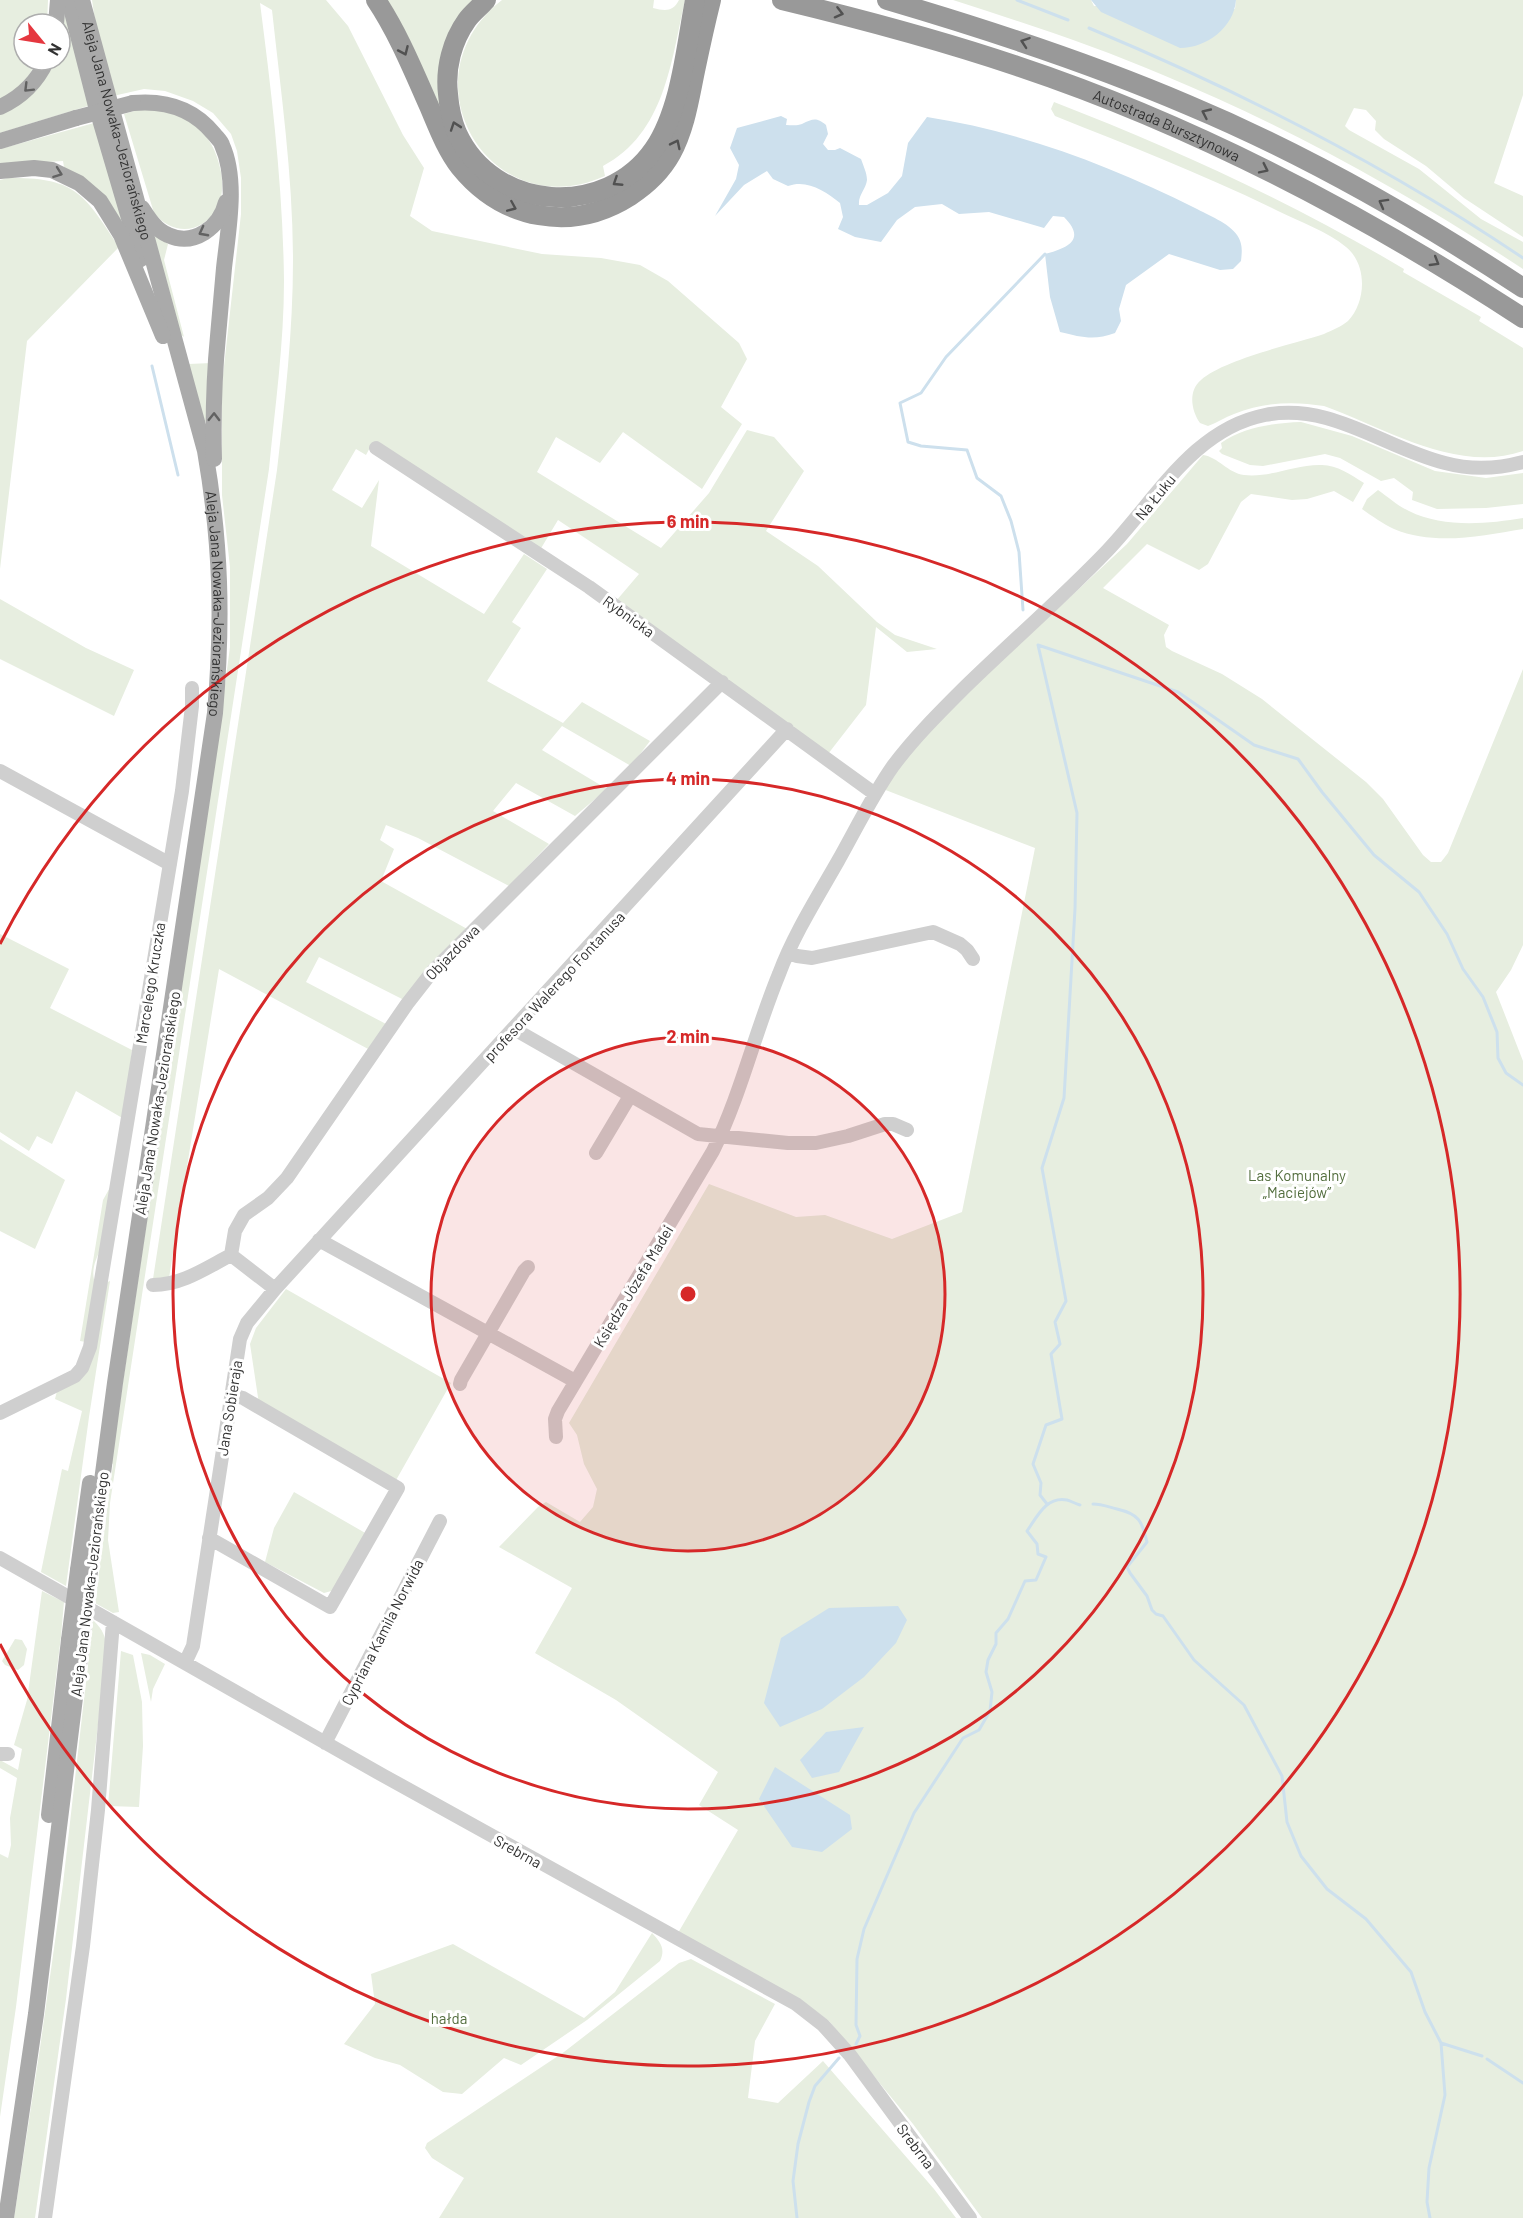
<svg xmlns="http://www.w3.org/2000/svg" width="1523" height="2218" font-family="Barlow,sans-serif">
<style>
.green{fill:#e7eee0}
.water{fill:#cde0ed}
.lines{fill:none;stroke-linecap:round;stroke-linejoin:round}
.stream{stroke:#cde0ed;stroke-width:3}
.minor{stroke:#cfcfcf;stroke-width:14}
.major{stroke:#aaa;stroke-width:16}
.highway{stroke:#999;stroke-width:20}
.major-bridge{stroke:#aaa;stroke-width:16}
.oneway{stroke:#515151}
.oneway2{stroke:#626262}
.ring{fill:none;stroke:#d62828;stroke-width:3}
.labels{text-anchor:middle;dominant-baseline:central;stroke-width:6;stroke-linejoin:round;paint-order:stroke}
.street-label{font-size:15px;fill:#323232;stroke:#fff}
.park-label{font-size:15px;fill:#536e3e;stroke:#fff}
.centre{fill:#d62828;stroke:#fff;stroke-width:3}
.ring-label{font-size:18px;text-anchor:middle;font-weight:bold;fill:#d62828;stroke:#fff;stroke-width:6;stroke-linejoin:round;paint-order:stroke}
</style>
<rect width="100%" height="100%" fill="#fff"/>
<!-- green -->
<path class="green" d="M0,0h48l-1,24h-23v36h14c-10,18 -19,31 -38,39z
M92,0h234l22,26 55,109 21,33 -14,48 22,15 110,23 59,4 39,7 28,16 71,62 8,16 -26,48 21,17 -40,65 -79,-57 -23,31 -44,-26 -19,35 124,76 48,-55 38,-63 27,7 30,34 -38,60 52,35 59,56 18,13 42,14 -30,3 -31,-25 -10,78 -38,49 -212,-153 23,-27 -81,-54 -18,30 -167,-108 -7,13 -10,-6 -24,41 30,18 17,-28 -8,66 113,68 40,-60 23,15 -35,53 9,6 -34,53 76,42 19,-21 68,39 -19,25 -69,-40 -20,24 65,39 -32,27 -59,-33 -23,28 56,33 -40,42 -91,-48 -32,-13 -6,15 14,9 -13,32 88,49 -63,71 -87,-44 -13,25 82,43 -18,25 -151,-81 -50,309 -16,1 124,-809c8,-70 16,-139 16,-210 0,-83 -12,-167 -21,-250l-12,-7c12,93 23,185 24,278 0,63 -9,126 -15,188l-159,1034 -2,37 11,72 -6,1 -18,-10 18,-139 -2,-1 103,-697 16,-119v-80l-8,-72v-111l19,-170v-36l-4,-27 -6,-17 -18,-21 -20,-12 -28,-10 -21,-2 -31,7 -16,-62z
M386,0h87l-28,119z
M502,0h152l-1,8c12,3 20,4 26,-8h6c-14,62 -20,133 -82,166l2,10c-115,52 -204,-97 -103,-176z
M953,0h138l3,6 141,3 1,-9h287v95l-29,88 29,13v41l-59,-39 -38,-32 -42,-27 -9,-9 1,-9 -10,-11 -12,-2 -9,18 4,4 70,39 62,50 42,23v27c-114,-75 -234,-142 -360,-194 -68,-29 -139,-52 -210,-75z
M65,11l26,94 -91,28v-19l50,-43 5,-11h5z
M1054,102c121,47 238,100 350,167l-1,3 78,45 -2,4 44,27v103c-66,23 -138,-23 -199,-45 -31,-5 -60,-4 -90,8 -9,3 -17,9 -26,12l-8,-3c-9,-13 -12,-32 1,-43 22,-20 92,-36 123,-46 8,-4 17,-7 24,-13 18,-19 20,-56 -2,-74 -19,-16 -46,-25 -68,-36 -73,-36 -148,-65 -223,-95l-4,-7z
M144,108c42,4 69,21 77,64 2,11 2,26 -4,36 -15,26 -44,28 -63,5l-30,-99z
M94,123l32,102 -62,-58 -1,-6 -63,4v-16z
M8,178c68,-1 76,16 111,69l-92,94 -27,228v-389z
M151,230l17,14 -4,16 20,77 -4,-3z
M212,363l-3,56 -4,3 -17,-58z
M1301,422l51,14 83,35 51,7 37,-5v31l-37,4 -49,1 -25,-9 1,-8 -19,-14 -13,3 -41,-23 -15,-4 -62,12 -13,-1 -28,-11 -3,-3 3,-3 -1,-5c23,-16 52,-20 80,-21z
M1203,455c15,2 25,18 41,20 27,3 51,-11 78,-10 15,0 29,10 42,18l-11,19 -19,-11 -27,8 -15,1 -41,-6 -10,8 -33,62 -9,6 -52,-26 -44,44 66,37 -5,10 2,12 6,4 50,23 40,25 104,83 17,17 40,56 8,7h10l7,-9 75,-184v276l-12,25 -15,22 27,69v1157h-541l-69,-94 -84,-103 -30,-22 -121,-66 60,-103 -39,-25 19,-33 -102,-72 -81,-47 37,-65 -73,-41 39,-40 8,-5 34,20 13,-15 4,-18 -13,-25 -7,-29 -8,-12 140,-239 87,33 29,-2 67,24 70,-27 73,-364 -152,-59 34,-49 210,-196z
M1378,490c10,7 20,16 31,21 34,17 78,13 114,7v11c-42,7 -88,17 -129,0 -11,-5 -22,-13 -32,-20l5,-10z
M0,599l86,49 48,22 -20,46 -114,-57z
M0,934l69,35 -19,39 82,42 -8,69 -48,-28 -24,53 -15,-8 -8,15 -29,-19z
M0,1139l65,41 -30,69 -35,-18z
M113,1182l-12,67c-6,11 -11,24 -5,36l-10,57 -6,-1 23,-141z
M110,1281l-21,136 -23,169 -25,-14 21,-103 6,2 14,-60 -27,-12 2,-8 20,-12 26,-95z
M286,1289l165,94 -56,99 -136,-78 -9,-60 6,-16z
M294,1492l73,42 -32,56 -11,3 -59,-31 9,-34z
M42,1591l22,11 -3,34 -45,371 -16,110v-263l8,4 3,-13 -1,-27 7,-40 -17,-10v-8l18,10 4,-21 -8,-4 13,-45z
M93,1620c16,15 13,25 12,45l-39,334 -31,219h-21l26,-170 23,-164z
M15,1639l7,1 5,9 -3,16 -6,5 -13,-5 -3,-4z
M121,1651l12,4 9,47 1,44 -4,61 -31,-1z
M141,1653l9,2 15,9 -12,25 -2,13z
M652,1933c8,9 14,15 8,28l-73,59 -66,45 -17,-7 -42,36 -19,-2 -43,-27 -25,-7 -31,-14 31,-40 -4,-30 82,-30 131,74 31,-26z
M691,1959l84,45 -20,37 -7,57 30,5 45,-42 111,128 22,29h-517l25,-40 -32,-20 -7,-10 2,-5 137,-91 115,-89z"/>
<!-- water -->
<path class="water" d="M1091,0h145c-2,27 -29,48 -56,48l-79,-36z
M781,116l6,3 -1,6c5,0 11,1 16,-1 11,-5 14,-7 24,1l2,9 -5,10 5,6h7l5,-2 21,11c2,6 6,14 6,21 -1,9 -9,15 -8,25h8l21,-12 14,-17 6,-33 19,-26c92,14 185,49 268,91 13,7 34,15 42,27 6,9 5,16 4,26l-8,8 -13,1 -51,-16 -43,31 -7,24 2,12 -6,12c-21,8 -34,4 -55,-1l-10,-35 -5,-43c22,-6 42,-14 19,-37l-11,-1 -9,12 -55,-16 -30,2 -17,-10 -27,3 -18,13 -16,22 -26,-5 -17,-8 5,-12 -3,-14c-15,-12 -33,-24 -52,-17l-15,-7 -6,-8 -23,14 -29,31 21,-37 3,-14 -9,-17 7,-20z
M898,1606l9,14 -11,23 -32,34 -42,32 -42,18 -16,-24 17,-65 48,-30z
M864,1727l-25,45 -27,6 -12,-18 26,-28z
M775,1767l75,48 2,14 -30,23 -30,-5 -33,-48z"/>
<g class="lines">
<!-- stream -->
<path class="stream" d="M1017,0l51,20
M1089,28c151,63 298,138 434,230
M152,366l26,109
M1023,610l-4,-58 -8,-31 -10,-25 -24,-18 -10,-28 -46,-4 -13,-4 -8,-39 21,-10 25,-36 99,-103
M1038,645l39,168 -2,96 -11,189 -22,70 24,133 -11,21 5,22 -9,10 11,65 -16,6 -13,39 8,19 -1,12 7,9
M1038,645l140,47 76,53 44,14 24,33 52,63 45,37 28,42 16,35 20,28 14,35 1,26 8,15 17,12
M1093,1504c8,0 16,3 24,5 22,5 25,12 30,33l-20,25 3,6 17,23 5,14 4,4 7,2 31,44 50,45 38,71 5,46 14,34 26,33 39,30 45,53 14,40 16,31 41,13
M856,2044l4,-8 -4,-11 1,-66 7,-30 50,-116 49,-75 16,-8 11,-19 2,-19 -6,-20 2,-12 8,-16v-11l12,-14 17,-38 11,-1 10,-23 -8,-3 -1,-10 -10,-13c10,-14 19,-35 40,-31 4,1 9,4 13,5
M1487,2059l36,24
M797,2218l-4,-37 5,-37 11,-42 6,-16 24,-28
M1430,2218l-3,-16 2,-34 16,-73 -4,-52"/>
<!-- minor -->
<path class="minor" d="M376,448l213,139 286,207
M0,771l170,93
M788,952l9,4 15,2 121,-26 27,12 7,6 6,9
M514,1029l184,105 90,9h28l32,-7 37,-12h8l14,6
M596,1153l34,-57
M319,1240l256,141
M231,1255l4,-24 9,-16 24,-17 19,-20 120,-174 25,-32 290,-290
M231,1255l44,34
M153,1285c29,0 53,-17 78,-30
M460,1384l1,-4 63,-109 4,-4
M0,1413l75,-37 7,-8 8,-21 92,-556 10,-85v-18
M556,1437l-1,-18 3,-8 155,-260c28,-57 42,-119 66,-177 15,-40 38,-76 59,-113 18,-32 34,-65 55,-95 21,-28 45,-52 69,-76 48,-47 99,-91 145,-139 48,-50 86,-122 158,-136 66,-13 119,33 180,48 26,7 52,6 78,-1
M209,1538l121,69 68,-119 -155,-90 -12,-3
M0,1558l384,218 412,228 27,21 27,30 120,163
M185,1663l8,-17 47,-307 7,-16 28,-34 512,-560
M325,1743l115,-222
M0,1754h8
M45,2218l38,-272 15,-136 15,-188"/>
<!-- major -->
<g class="major">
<path d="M69,0l27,106 45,153"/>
<path id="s1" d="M82,0l123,451c16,92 18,169 10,262l-100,670 -25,188"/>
<path d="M56,24l2,-24"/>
<path d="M133,103c32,-3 60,5 81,31 3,4 7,7 8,11 16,35 6,86 2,123 -2,22 -4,45 -6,68 -4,41 -5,82 -4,123"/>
<path d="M0,107c22,-10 37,-25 47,-47"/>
<path d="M0,141l76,-23"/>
<path d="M0,171l34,-3 18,2 27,13 21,18 21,34 42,101"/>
<path d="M142,208c7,11 14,22 26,27 26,12 52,-8 58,-33"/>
<path d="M78,1570l12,-87"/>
<path d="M49,1815l20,-175"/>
<path d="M6,2218l30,-204 46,-373"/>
</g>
<!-- highway -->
<g class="highway">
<path d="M376,0c22,33 37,70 53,106 9,21 17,43 31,61 43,53 112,66 170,29 17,-11 31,-24 41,-42 14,-26 18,-54 24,-83 5,-24 10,-47 16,-71"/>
<path d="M486,0c-6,7 -14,13 -19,20 -15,21 -22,48 -19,74 1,13 4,27 9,39 36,79 149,86 197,16 27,-40 32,-102 41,-149"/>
<path id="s2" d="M782,0c79,19 158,40 235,66 180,60 348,149 506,252"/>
<path d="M887,0c102,30 203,63 301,105 117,49 229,113 335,183"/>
</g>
<!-- major-bridge -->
<path class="major-bridge" d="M76,118l57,-15
M69,1640l9,-70
M82,1641l8,-70"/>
</g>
<!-- one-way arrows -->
<defs><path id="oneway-chevron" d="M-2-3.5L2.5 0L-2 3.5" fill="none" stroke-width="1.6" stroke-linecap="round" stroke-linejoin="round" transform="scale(1.5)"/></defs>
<g class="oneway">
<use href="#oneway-chevron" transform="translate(839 13) rotate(14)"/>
<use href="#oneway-chevron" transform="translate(1025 42) rotate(-161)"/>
<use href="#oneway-chevron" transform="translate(404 51) rotate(66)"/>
<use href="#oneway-chevron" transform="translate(1206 113) rotate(-155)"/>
<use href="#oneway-chevron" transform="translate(455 126) rotate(-109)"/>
<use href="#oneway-chevron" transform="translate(676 144) rotate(-64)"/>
<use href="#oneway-chevron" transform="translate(1264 169) rotate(26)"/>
<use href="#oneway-chevron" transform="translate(617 182) rotate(147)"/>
<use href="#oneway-chevron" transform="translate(1383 203) rotate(-151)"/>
<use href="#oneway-chevron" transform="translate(512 207) rotate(23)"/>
<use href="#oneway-chevron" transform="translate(1435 262) rotate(31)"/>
</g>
<g class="oneway2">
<use href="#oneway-chevron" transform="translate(28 88) rotate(135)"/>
<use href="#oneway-chevron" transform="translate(58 173) rotate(20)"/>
<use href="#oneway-chevron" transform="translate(203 232) rotate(152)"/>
<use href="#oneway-chevron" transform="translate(214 417) rotate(-89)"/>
</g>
<!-- distance rings -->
<circle cx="688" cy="1294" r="257" fill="#d62828" fill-opacity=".12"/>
<g class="ring">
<circle cx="688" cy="1294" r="257"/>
<circle cx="688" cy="1294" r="515"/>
<path d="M0 944A772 772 0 1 1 0 1644"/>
</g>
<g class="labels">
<!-- street labels -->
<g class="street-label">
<text stroke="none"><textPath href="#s2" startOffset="405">Autostrada Bursztynowa</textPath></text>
<text stroke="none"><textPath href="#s1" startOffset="135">Aleja Jana Nowaka-Jeziorańskiego</textPath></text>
<text transform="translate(1155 497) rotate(-51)">Na Łuku</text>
<text stroke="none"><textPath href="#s1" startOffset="621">Aleja Jana Nowaka-Jeziorańskiego</textPath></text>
<text transform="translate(629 616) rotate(36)">Rybnicka</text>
<text transform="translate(452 952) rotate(-46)">Objazdowa</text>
<text transform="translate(150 983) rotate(-81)">Marcelego Kruczka</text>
<text transform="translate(554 986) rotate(-47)">profesora Walerego Fontanusa</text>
<text transform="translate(157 1103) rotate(-81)">Aleja Jana Nowaka-Jeziorańskiego</text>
<text transform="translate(633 1286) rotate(-59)">Księdza Józefa Madei</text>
<text transform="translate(229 1408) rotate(-81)">Jana Sobieraja</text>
<text transform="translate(89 1584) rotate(-83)">Aleja Jana Nowaka-Jeziorańskiego</text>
<text transform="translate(382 1632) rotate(-63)">Cypriana Kamila Norwida</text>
<text transform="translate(518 1851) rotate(29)">Srebrna</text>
<text transform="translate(916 2146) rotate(53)">Srebrna</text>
</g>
<!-- park labels -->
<g class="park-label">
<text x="1297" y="1175">Las Komunalny<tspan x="1297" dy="17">„Maciejów”</tspan></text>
<text x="449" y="2018">hałda</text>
</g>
</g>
<circle cx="688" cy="1294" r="9" class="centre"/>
<g class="ring-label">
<text x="688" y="528">6 min</text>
<text x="688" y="785">4 min</text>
<text x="688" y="1043">2 min</text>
</g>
<!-- north arrow -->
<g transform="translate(42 42) rotate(120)"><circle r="28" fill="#ffffff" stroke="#adadad" stroke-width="1.5"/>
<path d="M0-4.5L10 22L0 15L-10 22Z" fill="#e5373f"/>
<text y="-9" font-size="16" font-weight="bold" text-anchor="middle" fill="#323232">N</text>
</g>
</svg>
